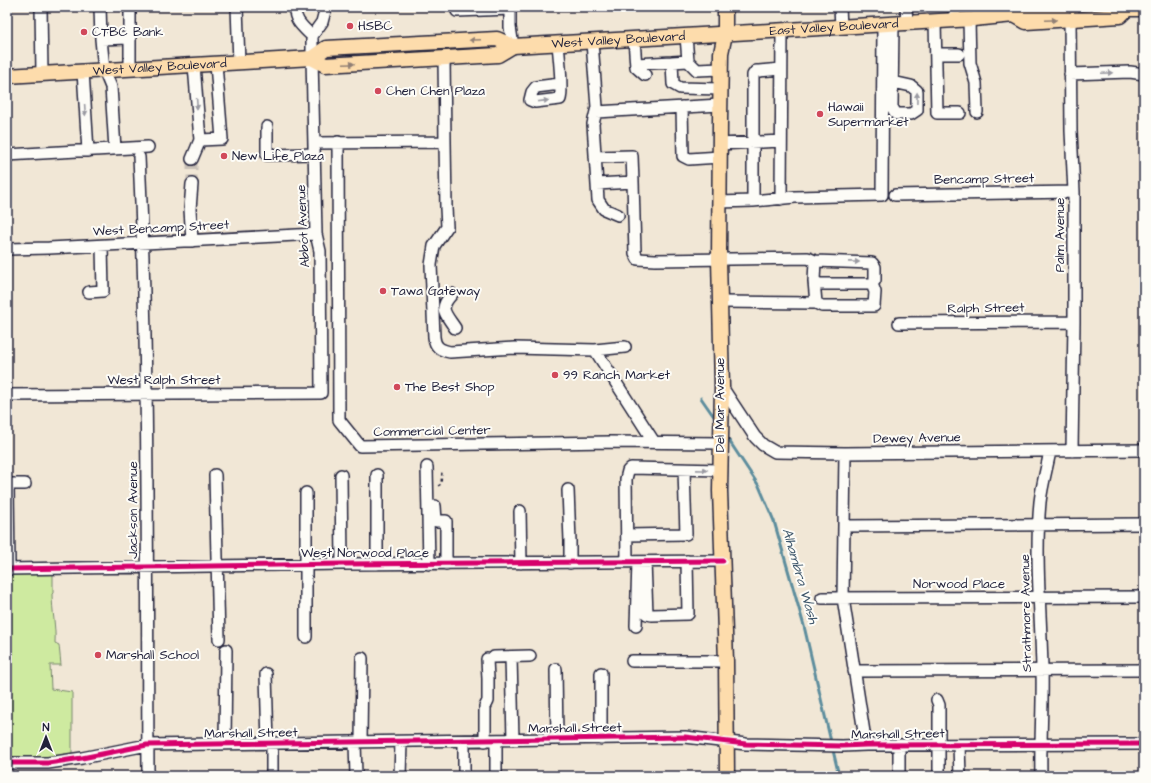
<svg xmlns="http://www.w3.org/2000/svg" width="1151" height="783" font-family="'Architects Daughter',sans-serif">
<style>
.green{fill:#ceeaa0;stroke:#78866e}
.lines{fill:none;stroke-linecap:round;stroke-linejoin:round}
.stream{stroke:#5d8d9d;stroke-width:3}
.minor-tunnel{stroke:#c8c0b7;stroke-width:11;stroke-dasharray:11 5.5;stroke-linecap:butt}
.minor-casing{stroke:#22223b;stroke-width:14}
.major-casing{stroke:#22223b;stroke-width:17}
.path{stroke:#22223b;stroke-width:1.5;stroke-dasharray:3 3;stroke-linecap:butt}
.minor{stroke:#fdfcf7;stroke-width:11}
.major{stroke:#fddcac;stroke-width:14}
.cycleway-casing{stroke:#fdfcf7;stroke-width:8}
.cycleway{stroke:#d6006c;stroke-width:5}
.oneway{fill:#907f74}
.oneway2{fill:#9a9aa2}
.poi-dot{fill:#d1495b;stroke:#fdfcf7;stroke-width:1.5}
.labels{text-anchor:middle;dominant-baseline:central;stroke-width:4;stroke-linejoin:round;paint-order:stroke}
.poi-label{font-size:13px;fill:#22223b;stroke:#fdfcf7;text-anchor:start}
.street-label{font-size:13px;fill:#22223b;stroke:#fdfcf7}
.water-label{font-size:14px;font-style:italic;fill:#3f576c;stroke:#fdfcf7}
</style>
<rect width="100%" height="100%" fill="#f1e7d6"/>
<filter id="ink" filterUnits="userSpaceOnUse"><feTurbulence type="fractalNoise" baseFrequency=".025" numOctaves="2"/><feDisplacementMap in="SourceGraphic" scale="8" xChannelSelector="R" yChannelSelector="G"/><feConvolveMatrix kernelMatrix="1 2 1 2 8 2 1 2 1" color-interpolation-filters="sRGB"/></filter>
<g filter="url(#ink)">
<!-- green -->
<path class="green" d="M7,574h46v19l-1,1c0,17 4,33 3,49l4,2 2,20h-11l1,24 21,3v62l-20,4h-45z"/>
<g class="lines">
<!-- stream -->
<path class="stream" d="M701,398l16,23
M726,436l33,50 15,35 30,105 35,150"/>
<!-- minor-tunnel -->
<path class="minor-tunnel" d="M192,159v25"/>
<!-- minor casing -->
<g class="minor-casing">
<path id="minor" d="M41,7l1,67
M100,7l1,32 3,31 7,17 4,62
M130,7v62
M237,7l2,56
M295,7c-1,14 8,20 17,29
M457,7v4l53,-2
M510,7v20l3,19
M840,7l1,20
M906,7l1,16
M954,7l1,13
M1070,19l1,112 3,61v130l-2,129
M969,20l1,43 6,20 1,29
M935,21l2,92h23
M686,36l2,25 9,9 24,-1
M101,39l28,-1
M634,39l2,28 9,8
M592,42l5,65 -4,17 5,76 6,9 14,6
M558,44c1,12 5,45 2,55l-25,3 -5,-2 2,-8 4,-5 24,-3
M936,54h23
M688,61l-16,1 1,22 7,4 41,1
M636,64l36,-2
M194,65l6,75 22,-1 -6,-75
M83,71l5,80
M1070,74l60,-2 14,2
M893,82l18,4 6,5v19l-6,4h-15l-4,-7 1,-83
M682,107l1,49 6,3 31,-2
M596,112l124,-7
M267,127v28l47,-1
M338,142l1,278 21,26 250,-4 110,1
M445,142l1,66 1,19 -13,19 -3,19 3,72c1,10 6,13 16,15l64,-4 81,2 30,-3
M314,143l131,-1 -1,-84
M720,144l61,-3
M7,155l141,-8
M139,157c10,206 8,413 9,619
M595,157l37,-1 1,26 -36,2
M192,159l8,-19
M633,182l2,71 3,6 17,1 153,-2 7,3 57,2 3,4v13l-3,4h-53l-5,-3 1,-20
M895,195l179,-3
M781,199l1,-169
M753,201v-126l3,-4h3l22,-2
M719,202l34,-1 42,-4 87,-2 1,-170
M192,241l-2,-32 2,-25
M7,249l42,-1 267,-14
M814,281l2,22 6,3h52l1,-14 -3,-8
M89,292l14,-1 -1,-45
M452,294c-14,15 -7,19 3,34
M720,302l96,1
M899,323l175,-1
M595,350l59,92
M722,387l33,50 8,8 12,7 70,1 299,-3
M7,395l314,-2 -1,-142 -4,-17 -4,-176v-22l10,-14 4,-15
M845,453l-2,145 23,147
M427,467l2,97
M215,475l4,164
M341,475l1,89
M377,475v89
M568,490l2,51v22
M306,493v144
M435,506l1,15h10v43
M520,511l1,52
M844,526l300,-2
M627,535l59,-1 -2,-64
M627,562l-1,-83 2,-8 3,-3 89,2
M645,562l2,52 5,1 36,-1 -1,-53
M9,568l-1,-84h17
M7,569l335,-5 381,-3
M822,598l322,-1
M636,626l2,-64
M494,657l36,-1
M511,657l2,83
M632,661h94
M556,669l1,70
M854,671l290,-1
M601,673v66
M266,674l2,70
M937,700l2,5v71
M496,740v36
M464,741v35
M485,741v-34l3,-6v-22l-1,-20
M355,742l1,34
M361,742l1,-84
M225,744l1,-94
M272,744v32
M959,745l1,31
M7,763h41l34,-5 65,-13 538,-8 61,7 96,2 24,-1 278,-1
M400,776l1,-34
M899,776v-31
M1041,776c-1,-36 2,-71 1,-107 -1,-55 -7,-112 -2,-167 2,-18 7,-34 10,-51"/>
</g>
<!-- major casing -->
<g class="major-casing">
<g id="major">
<path d="M725,7v27l-4,19 -1,69 -1,137 3,128 -2,104 6,170 1,115"/>
<path d="M1123,7l4,2h17"/>
<path d="M1014,15l12,7 94,-6 7,-7"/>
<path d="M312,58l13,7 173,-10 15,-9"/>
<path id="s1" d="M7,76l305,-18 14,-10 171,-9 16,7 460,-27 41,-4 11,-6 40,-2"/>
</g>
</g>
<!-- path -->
<path class="path" d="M438,486l3,-2 1,-13"/>
<!-- minor -->
<use href="#minor" class="minor"/>
<!-- major -->
<use href="#major" class="major"/>
<!-- cycleway casing -->
<g class="cycleway-casing">
<path id="cycleway" d="M7,569l335,-5 381,-3
M7,763h41l34,-5 65,-13 538,-8 61,7 96,2 24,-1 278,-1"/>
</g>
<!-- cycleway -->
<use href="#cycleway" class="cycleway"/>
</g>
<!-- one-way arrows -->
<defs><path id="oneway-solid" d="M-6-.8H1V-3.2L6.5 0L1 3.2V.8H-6Z"/></defs>
<g class="oneway">
<use href="#oneway-solid" transform="translate(1051 20) rotate(-3)"/>
<use href="#oneway-solid" transform="translate(475 40) rotate(177)"/>
<use href="#oneway-solid" transform="translate(349 64) rotate(-3)"/>
</g>
<g class="oneway2">
<use href="#oneway-solid" transform="translate(1107 73) rotate(-2)"/>
<use href="#oneway-solid" transform="translate(917 98) rotate(-89)"/>
<use href="#oneway-solid" transform="translate(543 101) rotate(-7)"/>
<use href="#oneway-solid" transform="translate(197 104) rotate(86)"/>
<use href="#oneway-solid" transform="translate(85 110) rotate(86)"/>
<use href="#oneway-solid" transform="translate(854 262) rotate(1)"/>
<use href="#oneway-solid" transform="translate(702 470) rotate(1)"/>
</g>
</g>
<!-- markers -->
<g class="poi-dot">
<circle cx="350" cy="26" r="4"/>
<circle cx="84" cy="32" r="4"/>
<circle cx="378" cy="91" r="4"/>
<circle cx="820" cy="114" r="4"/>
<circle cx="224" cy="156" r="4"/>
<circle cx="383" cy="291" r="4"/>
<circle cx="555" cy="375" r="4"/>
<circle cx="397" cy="387" r="4"/>
<circle cx="98" cy="655" r="4"/>
</g>
<g class="labels">
<!-- poi labels -->
<g class="poi-label">
<text x="358" y="26">HSBC</text>
<text x="92" y="32">CTBC Bank</text>
<text x="386" y="91">Chen Chen Plaza</text>
<text x="828" y="107">Hawaii<tspan x="828" dy="15">Supermarket</tspan></text>
<text x="232" y="156">New Life Plaza</text>
<text x="391" y="291">Tawa Gateway</text>
<text x="563" y="375">99 Ranch Market</text>
<text x="405" y="387">The Best Shop</text>
<text x="106" y="655">Marshall School</text>
</g>
<!-- street labels -->
<g class="street-label">
<text stroke="none"><textPath href="#s1" startOffset="833">East Valley Boulevard</textPath></text>
<text stroke="none"><textPath href="#s1" startOffset="617">West Valley Boulevard</textPath></text>
<text stroke="none"><textPath href="#s1" startOffset="153">West Valley Boulevard</textPath></text>
<text transform="translate(984 179) rotate(-1)">Bencamp Street</text>
<text transform="translate(303 226) rotate(-93)">Abbot Avenue</text>
<text transform="translate(161 228) rotate(-3)">West Bencamp Street</text>
<text transform="translate(1060 235) rotate(-90)">Palm Avenue</text>
<text transform="translate(986 308) rotate(-1)">Ralph Street</text>
<text x="164" y="380">West Ralph Street</text>
<text transform="translate(720 405) rotate(-90)">Del Mar Avenue</text>
<text transform="translate(432 431) rotate(-1)">Commercial Center</text>
<text transform="translate(917 438) rotate(-1)">Dewey Avenue</text>
<text transform="translate(133 510) rotate(-90)">Jackson Avenue</text>
<text x="365" y="553">West Norwood Place</text>
<text x="959" y="584">Norwood Place</text>
<text transform="translate(1026 613) rotate(-91)">Strathmore Avenue</text>
<text transform="translate(575 728) rotate(-1)">Marshall Street</text>
<text transform="translate(251 733) rotate(-1)">Marshall Street</text>
<text transform="translate(898 734) rotate(-1)">Marshall Street</text>
</g>
<!-- water labels -->
<g class="water-label">
<text transform="translate(800 576) rotate(74)">Alhambra Wash</text>
</g>
</g>
<!-- margin -->
<rect width="1151" height="783" fill="none" stroke="#fdfcf7" stroke-width="24"/>
<rect x="12" y="12" width="1127" height="759" fill="none" stroke="#22223b" stroke-width="1.5" filter="url(#ink)"/>
<!-- north arrow -->
<g transform="translate(46 737)" stroke="#fdfcf7" stroke-width="3" paint-order="stroke">
<path d="M0-3L7 15L0 10L-7 15Z" fill="#22223b"/>
<text y="-6" font-size="11" font-weight="bold" text-anchor="middle" fill="#22223b">N</text>
</g>
</svg>
